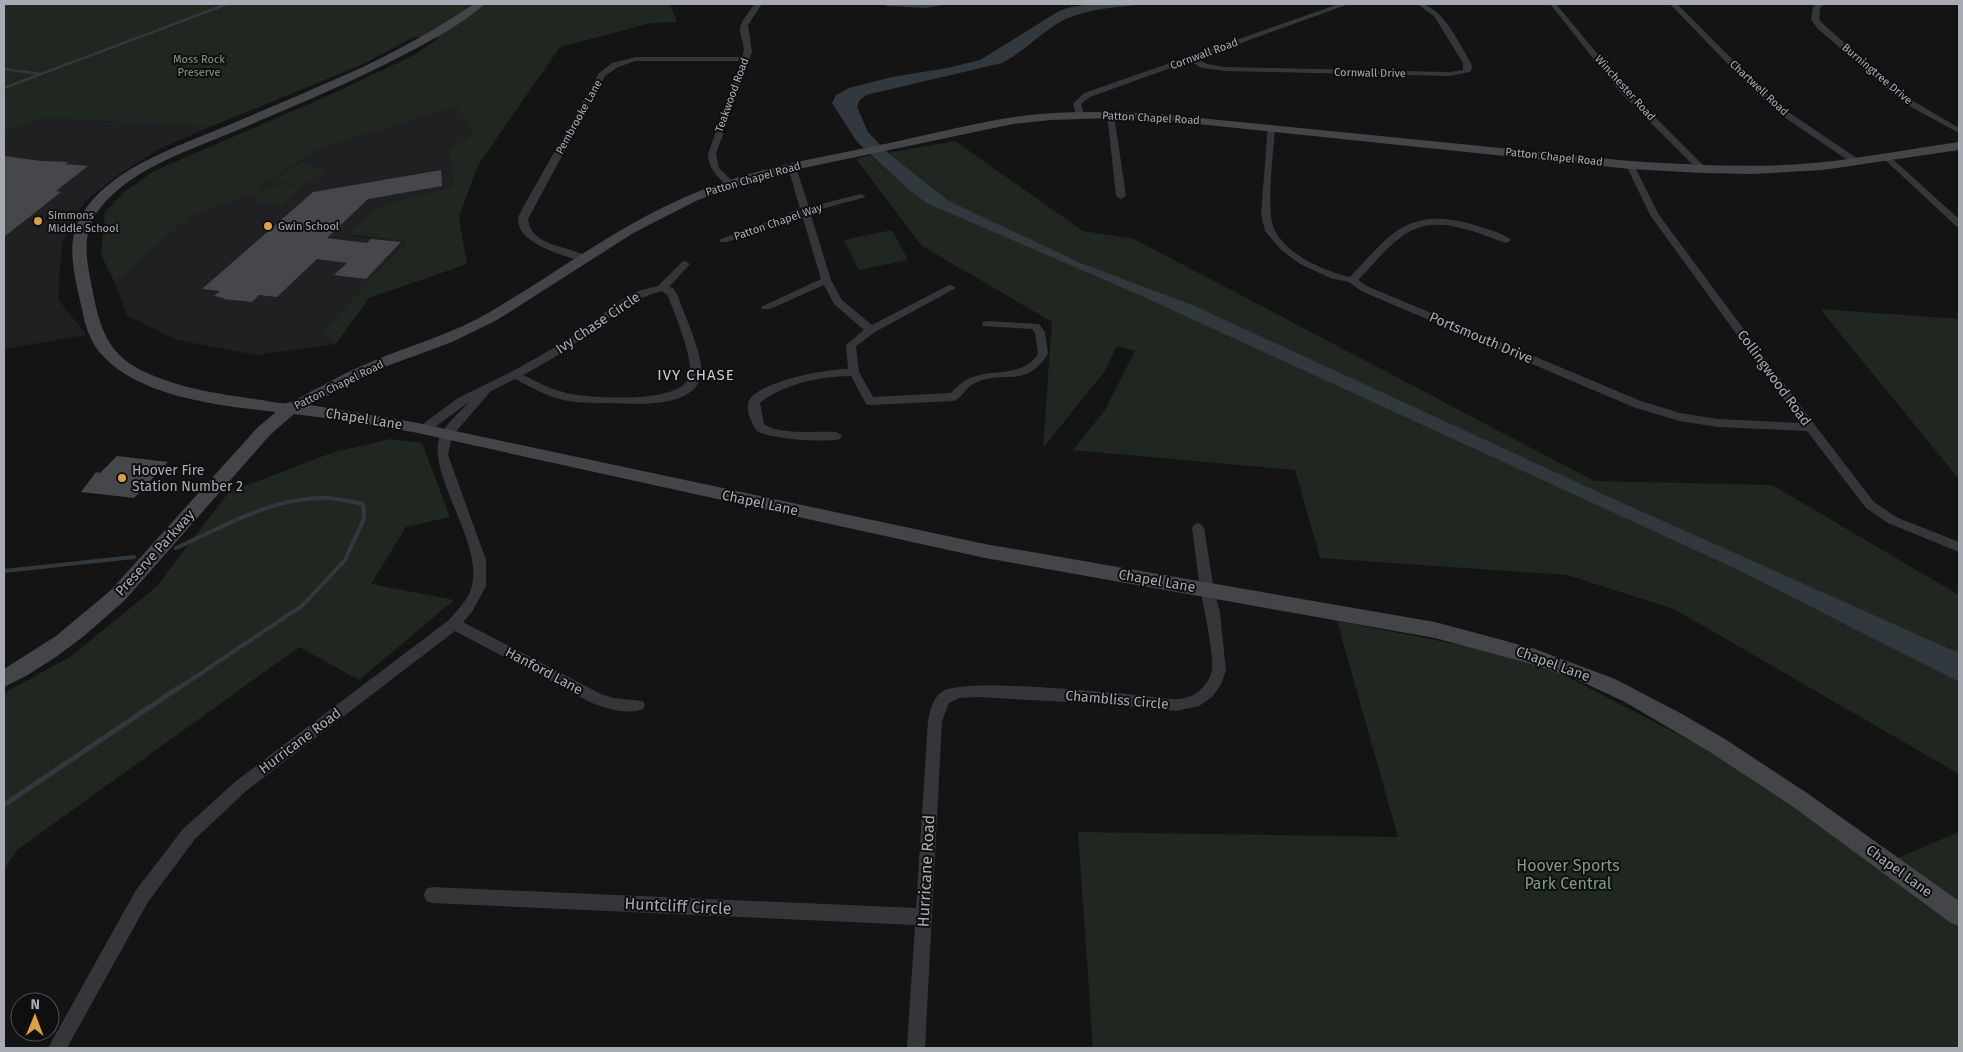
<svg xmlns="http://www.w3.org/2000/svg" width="1963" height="1052" font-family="'Fira Sans',sans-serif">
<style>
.built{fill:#202022}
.green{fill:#202721}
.water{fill:#31393e}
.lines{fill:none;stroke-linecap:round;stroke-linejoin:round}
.stream-far2{stroke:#31393e;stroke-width:2.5}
.stream-far1{stroke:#31393e;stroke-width:4}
.stream{stroke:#31393e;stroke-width:5}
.building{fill:#46474a}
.street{fill:#35363a;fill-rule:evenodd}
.secondary{fill:#434549;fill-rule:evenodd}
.poi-dot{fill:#db9f45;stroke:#0f0f10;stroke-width:2}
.labels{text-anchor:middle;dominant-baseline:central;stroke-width:4;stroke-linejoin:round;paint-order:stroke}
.far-street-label{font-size:11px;fill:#a7acb4;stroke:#0f0f10}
.far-park-label{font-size:11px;fill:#809d80;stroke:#0f0f10}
.far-poi-label{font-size:11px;fill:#a7acb4;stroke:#0f0f10;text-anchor:start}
.street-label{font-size:14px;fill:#a7acb4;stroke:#0f0f10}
.poi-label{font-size:14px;fill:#a7acb4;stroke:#0f0f10;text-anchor:start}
.neighbourhood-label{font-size:15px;letter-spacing:1px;fill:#c7cad0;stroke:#0f0f10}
.near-park-label{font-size:16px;fill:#809d80;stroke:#0f0f10}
.near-street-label{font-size:16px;fill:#a7acb4;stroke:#0f0f10}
</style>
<rect width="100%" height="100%" fill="#141415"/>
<!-- built -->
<path class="built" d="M456,107l18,26 -25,17 4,36 -52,14 -54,35 59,6 -84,91 14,12 -80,11 -79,-15 -50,-25 -12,-32 74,-66 69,-25 2,-6 62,-38z
M45,118l165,9 -51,22 -38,24 -36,28 -23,41 -4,57 28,36 -82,14v-217z"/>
<!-- green -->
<path class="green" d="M4,4h666l7,18 -26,1 -91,24 -82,118 -19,52 8,47 -98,34 -33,46 -14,-12 84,-91 -60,-7 30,-24 25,-10 52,-14 -4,-36 25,-17 -18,-26 -134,41 -62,38 -1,6 -70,25 -74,66 -14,-28 4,-43 19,-20 30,-21 176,-76 84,-40 25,-17 -25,-1 -53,28 -151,62 -165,-9 -41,14z
M955,141l128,90 51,8 460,242 178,4 187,110v58l-354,-158 -410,-189 -114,-43 -132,-62 -61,-48z
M870,155l40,36 16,12 211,91 599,275 223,113v92l-285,-165 -107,-34 -247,-17 -25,-88 -222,-20 32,-40 30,-59 -18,-5 -13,26 -61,76 9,-126 -130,-76 -66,-87z
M301,163l26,7 -27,17 -26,-8z
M282,184l18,4 -19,17 -29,-2 7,-6 -8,-1z
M892,230l16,30 -49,10 -15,-30z
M1820,309l139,10v160z
M390,439l32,4 28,74 -44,10 -35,57 83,16 -95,80 -60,-33 -282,203 -13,20v-177l66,-36 86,-70 73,-95 105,-40z
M1337,621l196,38 237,123 189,143v123h-866l-15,-216 320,5z
M1959,832v69l-62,-43z"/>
<!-- water -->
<path class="water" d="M1091,4h58c-30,3 -67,4 -94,21 -18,12 -34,28 -53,38l-136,32 -7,6 -2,6 11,25 20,21 61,48 132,62 114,43 410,189 354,158v29l-223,-113 -599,-275 -211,-91 -16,-12 -53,-49 -25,-39 4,-8 13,-7 43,-11 55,-9 33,-8 79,-49 12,-4z"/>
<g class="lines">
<!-- stream-far2 -->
<path class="stream-far2" d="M4,69l37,5
M4,88l223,-84"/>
<!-- stream-far1 -->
<path class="stream-far1" d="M176,548c46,-21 97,-51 149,-50 13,0 25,4 38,6l1,15 -19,41 -42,45 -127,85
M4,571l130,-14"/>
<!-- stream -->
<path class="stream" d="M4,805l174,-117"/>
</g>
<!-- building -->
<path class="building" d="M4,156l37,5 28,1 -4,2 23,2 -32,25 5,1 -57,45z
M441,170l1,16 -74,13 -41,39 40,5 4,-4 30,3 -35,37 -32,-4 13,-12 -30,-4 -40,38 -18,-2 -7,7 -29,-3 1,-1 -10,-2 6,-5 -18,-2 111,-97z
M117,456l51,6 -34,36 -53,-6 15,-20 4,1z"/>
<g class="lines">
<!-- street -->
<path class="street" d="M755,4h7l-14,21 4,27 -36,102 3,14 14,14v4h-6c-10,-10 -19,-18 -19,-32l33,-93h-105l-18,6 -13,9 -77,143c3,30 44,25 62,40l-5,3c-18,-5 -67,-18 -67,-42 0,-4 3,-8 4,-11l77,-136 13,-10 24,-6h106c5,-11 -2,-18 -2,-28 1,-9 10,-18 15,-25z
M883,4h64l-21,4 -39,-2z
M1339,4h10l-152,55 10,5 18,3 224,5 14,-2v-7l-29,-47 -17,-12c24,-2 43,41 54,59l1,5 -2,4 -21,4 -224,-5 -23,-3 -12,-7 -100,36 -9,7 4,12 -4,2 -4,-2 -4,-12 11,-11z
M1550,4h6l70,84 79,79v4h-6l-79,-79z
M1670,4h7l85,85 28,24 68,46v4h-6l-68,-46 -28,-24z
M1817,4h8l-5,4 -1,11 4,5 85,74 51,30v5l-57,-31 -85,-74 -6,-9 2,-12z
M1107,113l7,2 12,81 -5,3 -5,-3z
M1268,125l7,2c-1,22 -10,87 0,104 14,25 49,40 75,46 41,-43 57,-70 121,-53 12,4 31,8 40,16l-5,3c-14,-4 -27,-11 -41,-14 -55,-16 -72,15 -107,51l11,7 272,114 39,12 38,6 83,4 -151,-208 -24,-50 7,-2 26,52 155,209 60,78 22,15 63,25v10l-71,-29 -22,-15 -59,-77 -89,-4 -39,-6 -46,-14 -272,-116 -12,-9 -19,-4 -30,-14 -20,-15 -15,-18 -4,-17z
M1887,154l72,65v8l-3,-1 -72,-67v-4z
M792,164l4,3 13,40 52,-13 5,3 -56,15 21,68 11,20 30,25 75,-39 4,-1 5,3 -81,44 -19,14 3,26 14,25 78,-4c27,-34 67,-8 87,-39l-3,-21 -3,-4 -49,-3 -1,-2 1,-2 4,-1 52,3 6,8 3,22c-23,36 -45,15 -73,29 -9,4 -13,15 -21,18l-84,4 -4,-1 -15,-28c-32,1 -66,7 -91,27l4,21c14,11 53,7 72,8l6,4 -2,3c-16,4 -69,0 -83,-8 -5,-7 -12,-21 -8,-30 9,-20 79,-32 99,-32l-2,-24 18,-15 -30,-26 -10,-19 -54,24h-8l-1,-2 60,-28 -19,-64 -75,27h-6l-2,-2 81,-31 -12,-42z
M685,261l5,3 -21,23 4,1 5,8c6,18 27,63 23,80 -8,33 -66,28 -92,27 -14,0 -28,0 -41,-2 -19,-4 -36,-13 -53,-22l-24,12 -39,45 -4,19 38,105v26l-14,26 -9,10 138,72 12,4 30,3 2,4 -2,4c-16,6 -36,0 -51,-6l-137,-72 -209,160 -51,48 -47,63 -81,146h-19l88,-158 47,-61 53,-48 213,-161c8,-10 21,-22 23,-35 11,-44 -49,-116 -31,-151 6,-11 19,-22 28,-32l-42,31h-8l-2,-3 2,-3 39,-29 53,-26 50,-28 65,-47 12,-6 20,-5 24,-24zM662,291l6,5c6,17 27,65 21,81 -9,28 -100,21 -123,16 -15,-4 -29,-11 -43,-18 16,-9 32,-17 47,-28 30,-20 56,-47 92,-56z
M1198,523l4,2 2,3 10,62 6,23 6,58 -6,15 -8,11 -13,9 -23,5 -71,-7 -128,-7 -18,1 -10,5 -7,18 -17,327h-18l8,-123 -483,-22 -6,-2 -2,-6 2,-6 6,-2 484,21 12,-187c2,-10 5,-24 15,-30 24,-13 158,1 192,4 17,1 40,8 56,1 9,-4 17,-13 20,-22 5,-16 -8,-68 -11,-86 -3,-20 -5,-40 -8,-60l2,-3z"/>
<!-- secondary -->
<path class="secondary" d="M474,4h11c-21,18 -47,33 -72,46 -58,31 -119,56 -180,82 -43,18 -94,34 -127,69 -29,31 -19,59 -12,97 11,55 30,69 83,86 27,8 56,12 84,16 8,1 18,4 25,3 8,-1 17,-7 24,-11 20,-10 40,-22 61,-30 40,-17 81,-28 119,-50 76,-45 146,-100 231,-129 52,-18 106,-27 159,-38 44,-9 89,-21 134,-28 49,-7 98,-5 146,-3l470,47c64,4 129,8 194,1 45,-5 90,-14 135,-20v8l-136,20 -70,4 -51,-1 -72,-4 -470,-49 -50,-2 -59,2 -38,4 -219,46 -60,17 -36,13 -63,32 -138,88 -45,22 -73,27 -69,36 103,17 572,122 450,78 100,27 80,30 67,35 43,25 82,54 152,108v25l-8,-3 -159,-117 -82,-54 -85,-50 -47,-22 -43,-15 -100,-27 -450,-80 -572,-126 -72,-12 -47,-6 -24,21 -145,165 -41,36 -28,21 -30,19 -22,11v-18l52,-33 55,-46 147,-163 18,-15c-53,-6 -134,-14 -173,-56 -11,-11 -17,-27 -20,-42 -6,-30 -19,-67 -3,-96 28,-51 101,-72 151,-94 41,-17 82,-35 123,-53 42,-19 82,-42 120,-67z"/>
</g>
<!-- markers -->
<g class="poi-dot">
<circle cx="38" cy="221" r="5"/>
<circle cx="268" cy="226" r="5"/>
<circle cx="122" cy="478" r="5"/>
</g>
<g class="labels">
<!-- far-street labels -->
<g class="far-street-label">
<text transform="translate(1204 54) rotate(-20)">Cornwall Road</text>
<text transform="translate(1370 73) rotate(1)">Cornwall Drive</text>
<text transform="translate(1877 74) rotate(40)">Burningtree Drive</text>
<text transform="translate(1625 88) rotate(48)">Winchester Road</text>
<text transform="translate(1759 88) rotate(43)">Chartwell Road</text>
<text transform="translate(732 95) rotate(-70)">Teakwood Road</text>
<text transform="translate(579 117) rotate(-61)">Pembrooke Lane</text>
<text transform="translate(1151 118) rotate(3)">Patton Chapel Road</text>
<text transform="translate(1554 157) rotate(6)">Patton Chapel Road</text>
<text transform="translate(753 179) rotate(-16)">Patton Chapel Road</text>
<text transform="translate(778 222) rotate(-19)">Patton Chapel Way</text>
<text transform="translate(339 385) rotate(-26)">Patton Chapel Road</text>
</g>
<!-- far-park labels -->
<g class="far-park-label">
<text x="199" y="59">Moss Rock<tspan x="199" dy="13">Preserve</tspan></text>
</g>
<!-- far-poi labels -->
<g class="far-poi-label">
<text x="48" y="215">Simmons<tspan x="48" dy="13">Middle School</tspan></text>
<text x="278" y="226">Gwin School</text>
</g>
<!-- street labels -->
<g class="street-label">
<text transform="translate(598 323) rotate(-34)">Ivy Chase Circle</text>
<text transform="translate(1481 338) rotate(23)">Portsmouth Drive</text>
<text transform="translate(1774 378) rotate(54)">Collingwood Road</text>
<text transform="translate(364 419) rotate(9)">Chapel Lane</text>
<text transform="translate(760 503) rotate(12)">Chapel Lane</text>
<text transform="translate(155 553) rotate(-48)">Preserve Parkway</text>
<text transform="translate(1157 581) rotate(10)">Chapel Lane</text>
<text transform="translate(1553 664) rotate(20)">Chapel Lane</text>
<text transform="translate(544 671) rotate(28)">Hanford Lane</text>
<text transform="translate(1117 700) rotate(5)">Chambliss Circle</text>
<text transform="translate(300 741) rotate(-37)">Hurricane Road</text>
<text transform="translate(1899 871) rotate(36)">Chapel Lane</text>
</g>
<!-- poi labels -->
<g class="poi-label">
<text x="132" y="470">Hoover Fire<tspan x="132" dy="16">Station Number 2</tspan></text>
</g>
<!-- neighbourhood labels -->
<g class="neighbourhood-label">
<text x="696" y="375">IVY CHASE</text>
</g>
<!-- near-park labels -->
<g class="near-park-label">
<text x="1568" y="865">Hoover Sports<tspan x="1568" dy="18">Park Central</tspan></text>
</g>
<!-- near-street labels -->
<g class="near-street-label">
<text transform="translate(926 871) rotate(-87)">Hurricane Road</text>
<text transform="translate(678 906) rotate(3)">Huntcliff Circle</text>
</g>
</g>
<!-- border -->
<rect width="1963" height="1052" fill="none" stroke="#a7acb4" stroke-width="10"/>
<!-- north arrow -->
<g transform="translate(35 1017) rotate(1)"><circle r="24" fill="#0f0f10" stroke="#4c4e52"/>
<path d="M0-4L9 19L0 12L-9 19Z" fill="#db9f45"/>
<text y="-8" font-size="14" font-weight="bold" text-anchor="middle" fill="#a7acb4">N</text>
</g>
</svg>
